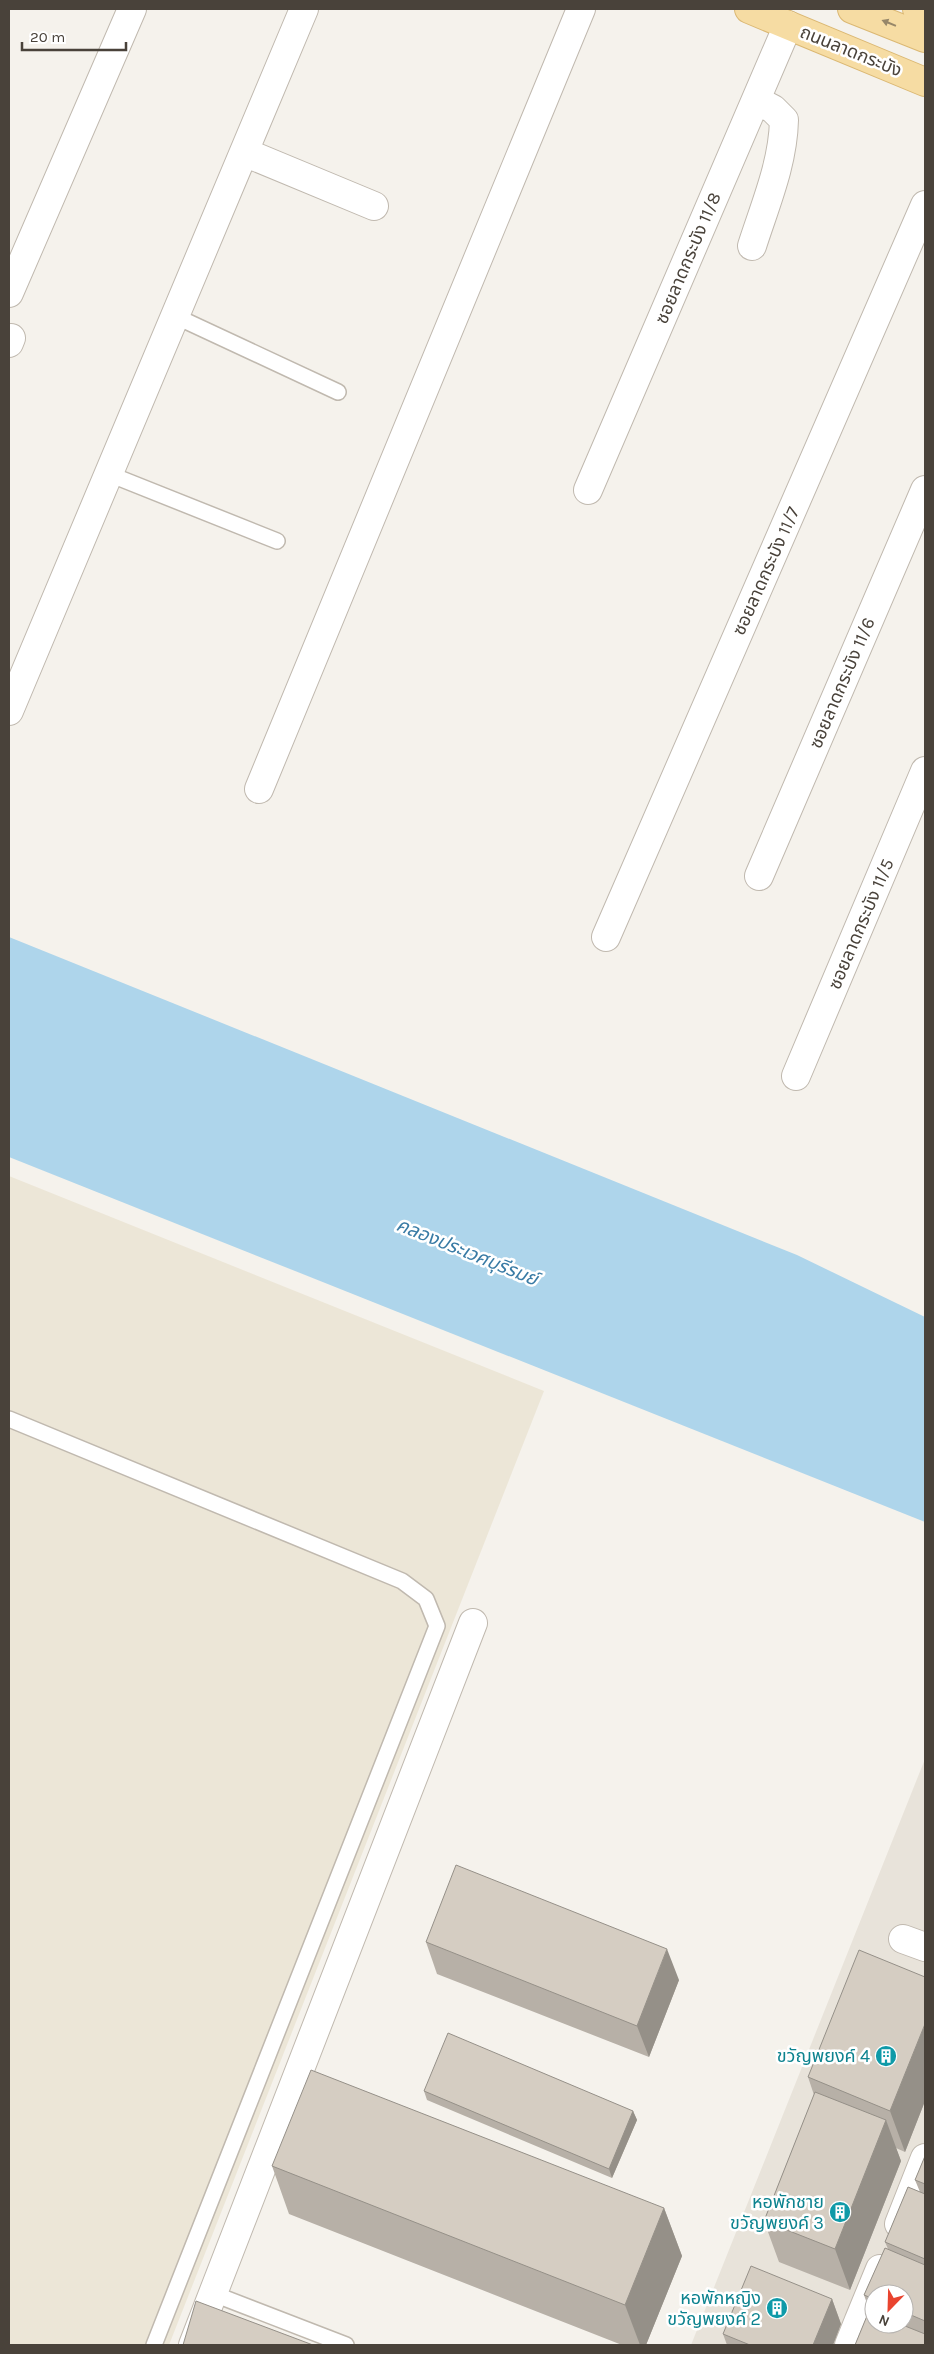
<svg xmlns="http://www.w3.org/2000/svg" width="934" height="2354" font-family="Karla,'Noto Sans Thai',sans-serif">
<style>
.residential{fill:#e8e3da;fill-rule:evenodd}
.education{fill:#ece6d7}
.water{fill:#aed5eb}
.lines{fill:none;stroke-linecap:round;stroke-linejoin:round}
.lane-casing{stroke:#c0b9af;stroke-width:18}
.street-casing{stroke:#c0b9af;stroke-width:30}
.primary-casing{stroke:#dbb873;stroke-width:30}
.lane{stroke:#fff;stroke-width:15}
.street{stroke:#fff;stroke-width:28}
.primary{stroke:#f6dca3;stroke-width:28}
.wall{fill:#b7b0a7;fill-rule:evenodd}
.shaded-wall{fill:#959088}
.building{fill:#d5cdc2;stroke:#959088}
.oneway{fill:#978769}
.labels{text-anchor:middle;dominant-baseline:central;stroke-width:5;stroke-linejoin:round;paint-order:stroke}
.street-label{font-size:18px;fill:#49423a;stroke:#fff}
.culture-label{font-size:18px;fill:#0d838f;stroke:#fff;text-anchor:end}
.water-label{font-size:19px;font-style:italic;fill:#397ba5;stroke:#fff}
</style>
<rect width="100%" height="100%" fill="#f5f2ec"/>
<!-- residential -->
<path class="residential" d="M925,1759v586h-234zM874,2294h30v30h-30z"/>
<!-- education -->
<path class="education" d="M9,1176l535,215 -375,954h-160z"/>
<!-- water -->
<path class="water" d="M9,937l788,318 128,62v205l-916,-365z"/>
<g class="lines">
<!-- lane casing -->
<g class="lane-casing">
<path id="lane" d="M175,316l163,76
M109,474l168,67
M9,1419l393,162 24,18 11,27 -283,719
M214,2294l132,51"/>
</g>
<!-- street casing -->
<g class="street-casing">
<path id="street" d="M244,152l130,54
M752,246c13,-41 31,-82 32,-126l-11,-11 -17,-9
M9,293l123,-284
M9,343l2,-5
M588,490l200,-465
M9,711l295,-702
M259,789l322,-780
M759,876l166,-386
M606,937l319,-732
M796,1076l129,-305
M903,1939l22,8
M899,2224l26,-66
M859,2320l21,-51
M193,2345l280,-722
M849,2345l10,-25 15,-2"/>
</g>
<!-- primary casing -->
<g class="primary-casing">
<path id="primary" d="M749,9l176,73
M852,9l73,29
M917,9l8,3"/>
</g>
<!-- lane -->
<use href="#lane" class="lane"/>
<!-- street -->
<use href="#street" class="street"/>
<!-- primary -->
<use href="#primary" class="primary"/>
</g>
<!-- wall -->
<path class="wall" d="M426,1942l253,38 -30,77 -212,-83z
M925,1977v124l-20,51 -9,-4 5,13 -51,129 -71,-28 -15,-41 50,-126 -6,-18z
M424,2091l209,20 4,9 -25,58 -185,-78z
M925,2156v189h-70l14,-34 1,1 -6,-17 21,-47 3,1 -3,-7 23,-55 12,5 -5,-12zM874,2294h30v30h-30z
M272,2166l392,42 18,48 -36,89h-24l-333,-131z
M832,2299l9,25 -8,21h-106l-4,-11z"/>
<!-- shaded-wall -->
<path class="shaded-wall" d="M667,1949l12,31 -30,77 -12,-31z
M925,2024v77l-20,51 -15,-41z
M633,2111l4,9 -25,58 -3,-9z
M886,2120l15,41 -51,129 -15,-41z
M664,2208l18,48 -36,89h-6l-15,-40z
M832,2299l9,25 -8,21h-20z"/>
<!-- building -->
<path class="building" d="M456,1865l211,84 -30,77 -211,-84z
M859,1950l66,27v47l-35,87 -82,-34z
M448,2033l185,78 -24,58 -185,-78z
M311,2070l353,138 -39,97 -353,-139z
M815,2092l71,28 -51,129 -71,-28z
M925,2156v28l-10,-4z
M908,2187l17,7v65l-40,-17z
M885,2248l40,17v56l-21,-9v-18h-30v5l-10,-4z
M751,2266l81,33 -19,46h-63l-27,-11z
M196,2301l117,44h-130z
M869,2311l5,2v11h26l25,10v11h-70z"/>
<!-- one-way arrows -->
<defs><path id="oneway-solid" d="M-6-.8H1V-3.2L6.5 0L1 3.2V.8H-6Z" transform="scale(1.25)"/></defs>
<use class="oneway" href="#oneway-solid" transform="translate(889 23) rotate(-158)"/>
<!-- icons -->
<defs>
<g id="building-disc" transform="scale(1.125)"><circle r="9.5" fill="#0f9aa8" stroke="#fff"/><path d="M-4-6H4V6H1V3H-1V6H-4ZM-2.5-4.3h1.7v1.8h-1.7ZM.8-4.3h1.7v1.8H.8ZM-2.5-1h1.7V.8h-1.7ZM.8-1h1.7V.8H.8Z" fill="#fff"/></g>
</defs>
<g fill-rule="evenodd">
<use href="#building-disc" x="886" y="2056"/>
<use href="#building-disc" x="840" y="2212"/>
<use href="#building-disc" x="777" y="2308"/>
</g>
<g class="labels">
<!-- street labels -->
<g class="street-label">
<text transform="translate(851 51) rotate(22)">ถนนลาดกระบัง</text>
<text transform="translate(688 258) rotate(-67)">ซอยลาดกระบัง 11/8</text>
<text transform="translate(766 571) rotate(-66)">ซอยลาดกระบัง 11/7</text>
<text transform="translate(842 683) rotate(-67)">ซอยลาดกระบัง 11/6</text>
<text transform="translate(861 924) rotate(-67)">ซอยลาดกระบัง 11/5</text>
</g>
<!-- culture labels -->
<g class="culture-label">
<text x="870" y="2056">ขวัญพยงค์ 4</text>
<text x="824" y="2202">หอพักชาย<tspan x="824" dy="21">ขวัญพยงค์ 3</tspan></text>
<text x="761" y="2298">หอพักหญิง<tspan x="761" dy="21">ขวัญพยงค์ 2</tspan></text>
</g>
<!-- water labels -->
<g class="water-label">
<text transform="translate(467 1252) rotate(22)">คลองประเวศบุรีรมย์</text>
</g>
</g>
<!-- border -->
<rect width="934" height="2354" fill="none" stroke="#49423a" stroke-width="20"/>
<!-- north arrow -->
<g transform="translate(889 2309) rotate(203)"><circle r="24" fill="#ffffff" stroke="#b6b3b0"/>
<path d="M0-4L9 19L0 12L-9 19Z" fill="#e9442f"/>
<text y="-8" font-size="14" font-weight="bold" text-anchor="middle" fill="#49423a">N</text>
</g>
<!-- scale -->
<path d="M22 42v8h104v-8" fill="none" stroke="#49423a" stroke-width="2.5"/>
<text x="30" y="42" font-size="15" fill="#49423a" stroke="#ffffff" stroke-width="4" paint-order="stroke">20 m</text>
</svg>
